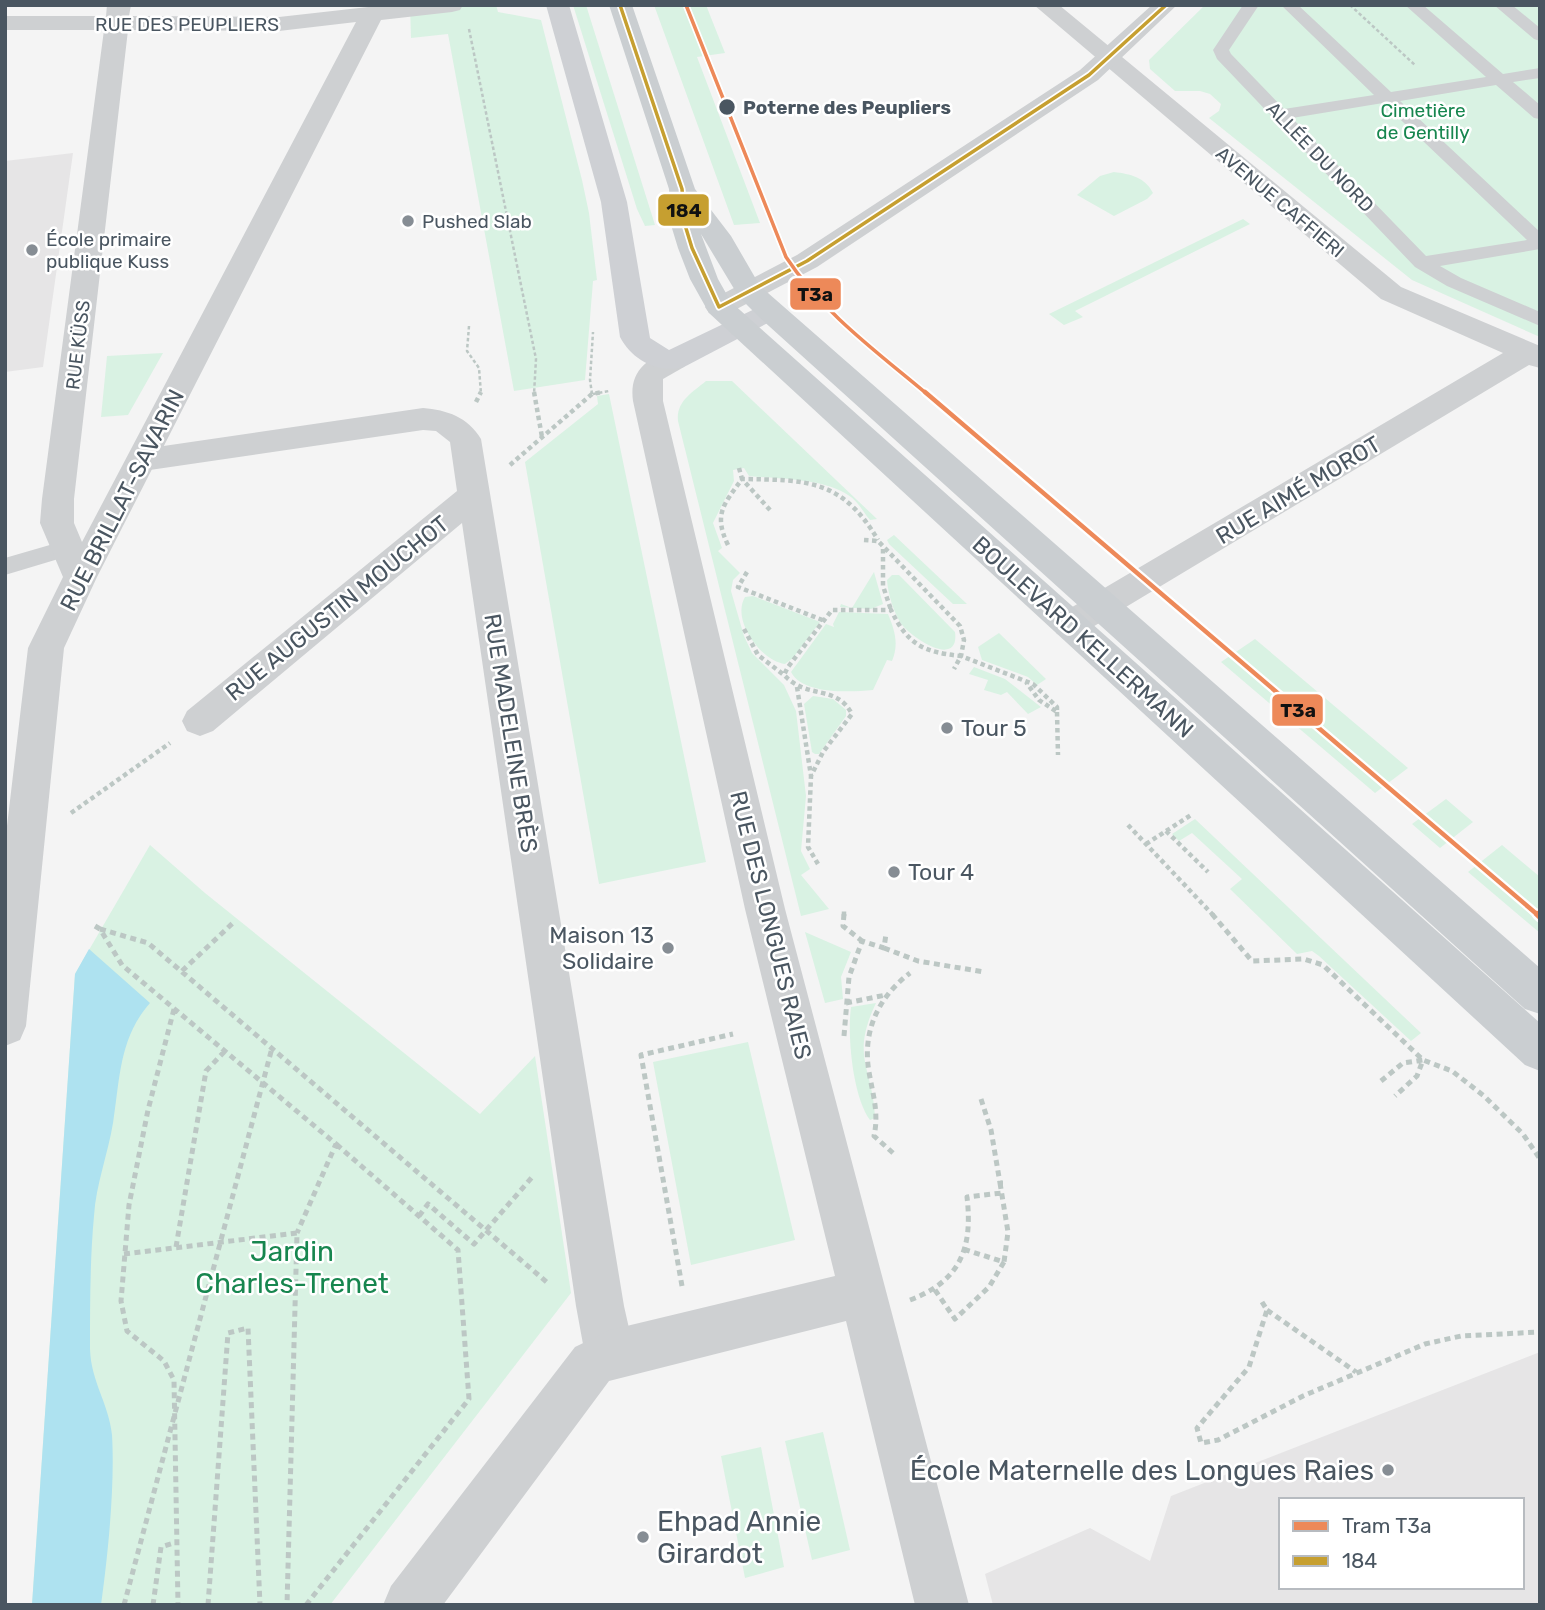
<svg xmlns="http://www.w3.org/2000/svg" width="1545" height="1610" font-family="Rubik,sans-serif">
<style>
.education{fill:#e6e5e6;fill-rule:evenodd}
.green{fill:#d9f2e3}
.water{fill:#aee2f0}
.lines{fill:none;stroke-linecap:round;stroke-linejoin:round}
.path-far2{stroke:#bcc7c4;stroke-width:2.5;stroke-dasharray:3.5 2.5;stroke-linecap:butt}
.path-far1{stroke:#bcc7c4;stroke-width:4.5;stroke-dasharray:4.5 3.5;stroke-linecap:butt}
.path{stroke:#bcc7c4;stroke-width:5;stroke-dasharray:6 4.5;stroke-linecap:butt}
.service{fill:#ced0d2;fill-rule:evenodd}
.pedestrian{fill:#ced0d2;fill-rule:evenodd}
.minor{fill:#ced0d2;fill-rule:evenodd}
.tertiary{fill:#ced0d2;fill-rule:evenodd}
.secondary{fill:#ced0d4;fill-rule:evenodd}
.primary{fill:#caced1;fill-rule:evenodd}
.path-bridge{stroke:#bcc7c4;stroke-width:5;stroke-dasharray:6 4.5;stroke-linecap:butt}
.bus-1-casing{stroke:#fff;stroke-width:7}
.bus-1{stroke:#c69f30;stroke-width:3.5}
.tram-1-far2-casing{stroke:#fff;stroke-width:7}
.tram-1-far1-casing{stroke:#fff;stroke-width:9}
.tram-1-casing{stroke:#fff;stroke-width:11}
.tram-1-far2{stroke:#ed8959;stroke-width:3.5}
.tram-1-far1{stroke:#ed8959;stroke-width:4.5}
.tram-1{stroke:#ed8959;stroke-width:6}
.stop-dot{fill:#4a5661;stroke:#fff;stroke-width:2.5}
.poi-dot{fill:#868d94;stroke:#fff;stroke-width:2.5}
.labels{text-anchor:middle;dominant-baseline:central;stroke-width:5;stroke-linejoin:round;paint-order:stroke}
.far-street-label{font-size:19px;fill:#4a5661;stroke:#fff}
.far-stop-label{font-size:19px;font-weight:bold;fill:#4a5661;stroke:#fff;text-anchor:start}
.far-park-label{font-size:19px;fill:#17864f;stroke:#fff}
.far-poi-label{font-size:19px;fill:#4a5661;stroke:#fff;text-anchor:start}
.street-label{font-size:23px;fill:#4a5661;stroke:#fff}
.poi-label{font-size:23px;fill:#4a5661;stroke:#fff;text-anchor:start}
.near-park-label{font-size:28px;fill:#17864f;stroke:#fff}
.near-poi-label{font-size:28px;fill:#4a5661;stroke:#fff;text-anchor:end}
.line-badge{stroke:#fff;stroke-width:2.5}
.pale-badge-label{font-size:19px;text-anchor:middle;font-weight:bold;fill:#111}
</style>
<rect width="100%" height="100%" fill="#f4f4f4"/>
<!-- education -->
<path class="education" d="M73,153l-30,214 -38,5v-211z
M1540,1352v253h-547l-8,-31 105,-46 60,33 21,-65zM1281,1500h241v87h-241z"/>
<!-- green -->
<path class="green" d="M410,5h86l2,7 43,8 41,160 7,33 8,67 -4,1 -8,99 -71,11 -66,-357 -37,4z
M573,5h13l69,220 -10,1 -8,-17z
M654,5h52l19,48 -28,4 63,166 -26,2z
M1205,5h335v332l-128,-57 -203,-162 10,-7 2,-7 -11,-10 -10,-3h-25l-25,-22 -1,-9z
M1114,172c16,2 31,5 39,21l-6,6 -33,17 -37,-21 23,-19z
M1243,219l7,5 -175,87 8,6 -19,8 -15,-11z
M163,353l-35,62 -27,2 6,-61z
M706,381h26l145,138 -7,1c-7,-8 -12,-19 -22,-25 -26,-17 -70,-16 -99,-19l-5,-8 -11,2 1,11 -21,42 9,25 -4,3 22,22 -7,7 -2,11 13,45 8,17 32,32 12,26 10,85 -5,55 9,18 -9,6 28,34 -28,7 -123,-495c-2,-20 15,-29 28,-40z
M609,394l97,468 -107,22 -74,-422 73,-58 -1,-8z
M894,535l73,69h-14l-64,-60 -2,-4z
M874,572l9,32 -12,5 -31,-2 1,-3 11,4z
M892,575h7l4,4 52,53c5,38 -46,5 -55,-10 -7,-12 -12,-28 -13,-42z
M753,596l67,26 -27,36 -8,6c-24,-3 -54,-44 -40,-67z
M839,612l49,2c7,17 11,30 4,47l-5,-1 -14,30c-23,2 -70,5 -82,-18l35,-48 8,3 -1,-3z
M999,633l47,46 -9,6 -9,-8 -46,-17 -4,-13z
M1255,639l153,129 -33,25 -154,-131z
M974,667l31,12 36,28 -13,7 -21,-22 -6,3 -17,-5 4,-10 -19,-6z
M813,696l20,3 13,11v6l-27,38h-4l-3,-2 -8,-48z
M1446,799l27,23 -33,26 -28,-24z
M1195,819l226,214 -10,8 -92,-85 -7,-5 -15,3 -67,-65 12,-10 -50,-46 -13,8 -7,-7z
M150,845l55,48 275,221 55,-58 36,237 -241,312h-298l43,-631z
M1502,845l38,32v56l-72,-61z
M805,932l46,20 -10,25 2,22 -18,4z
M876,1003c-26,55 -3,63 -1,115l-5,2c-17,-23 -23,-84 -19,-113z
M748,1042l47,198 -104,25 -38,-203z
M823,1432l27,118 -38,10 -27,-119z
M761,1447l23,120 -39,11 -24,-122z"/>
<!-- water -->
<path class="water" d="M89,949l61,54c-31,35 -30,76 -37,120 -5,31 -17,61 -19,93 -4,43 -4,89 -4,133 1,33 19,55 22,86 3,51 -4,119 -11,170h-69l43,-631z"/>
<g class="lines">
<!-- path-far2 -->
<path class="path-far2" d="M1350,5l66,61
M469,29l67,330 -2,35
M469,326l-2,25 12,17 2,26
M592,394l-2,-14 3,-48
M593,394l16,-3"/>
<!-- path-far1 -->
<path class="path-far1" d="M534,392l8,45
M476,402l5,-10
M510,465l82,-71 11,-2
M770,510l-28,-31c65,1 100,0 136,61
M864,540l14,1 82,85 4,14 -3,16 72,28 24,23v5l-18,-12 -13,-18
M728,545c-15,-31 -4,-41 14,-66l-3,-11
M883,549v37l8,24
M747,572l-9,15 87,34
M744,629l14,26 26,20
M797,687l14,89
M1057,712l1,43
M71,813l99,-70
M1128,825l86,91
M1166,831l42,41
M1146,844l45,-29
M818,864l-10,-17 3,-71 12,-24 29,-38c-16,-30 -44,-14 -68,-39l4,-8 44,-57h59c17,35 32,42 70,46l-7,13
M844,916v-7"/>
<!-- path -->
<path class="path" d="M844,914l-1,12 19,15
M1212,914l40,47 52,-2 19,6 100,95 29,11 32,25 39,38 17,25
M95,926l5,3 22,36 214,179 -39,89
M100,929l48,14 401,341
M884,948l34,13 66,11
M182,971l53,-50
M846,1003l40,-8
M174,1009l-26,101 -19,95 -8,96 6,30 37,30 10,19 4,225
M844,1036l5,-59 13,-36 22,7 2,-14
M1381,1081l22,-18 20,-3 -6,16 -22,20
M981,1099l10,31 9,53h3
M893,1153l-19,-17c5,-23 -1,-41 -5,-64 -7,-40 9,-75 41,-99
M1000,1183l8,49 -4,30 3,2
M419,1216l9,-12 46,40 60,-69
M176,1247l30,-176 18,-19
M124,1254l173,-21 -10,372
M682,1286l-41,-231 92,-21
M935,1290l20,29 34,-32 15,-25 -38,-12
M910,1300c50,-19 63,-51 57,-103l35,-4
M1262,1302l5,8 -18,57 -52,61 4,15 17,-3 85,-44 122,-52 36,-8 79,-4
M1267,1310l89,62
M153,1605l8,-58 16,-5
M208,1605l20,-272 20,-5 12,277
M306,1605l163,-206 -11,-149 -122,-106"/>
<!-- service -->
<path class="service" d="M1243,5h16l-30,45 2,4 53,55 90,-14 -93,-90h17l93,87 95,-15 -81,-72h18l80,69 37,-6v10l-27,4 27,23v14l-6,-1 -38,-33 -96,16 140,131v17l-100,17 21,12 79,34v14l-93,-40 -32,-19 -198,-208 -4,-9zM1383,103l144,137 -101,16 -134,-138z
M1494,5h18l28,23v13l-6,-2z
M67,540l8,2 3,6 -3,6 -70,21v-17z"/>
<!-- pedestrian -->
<path class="pedestrian" d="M423,408c24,2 45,9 58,31l143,867 11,49 -8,17 -17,8 -17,-8 -8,-17 -9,-49 -114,-783 -249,208 -13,5 -13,-5 -5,-10 5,-10 270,-220 -7,-49 -14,-11 -13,-1 -280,41 -11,-3 -5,-8 5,-8 11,-3z"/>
<!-- minor -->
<path class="minor" d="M107,5h24l-2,11 150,1 107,-12h77l-3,5 -8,2 -71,8 -284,557 -33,71 -38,378 -6,14 -15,6v-203l23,-195 35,-71 -23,-54 2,-24 62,-469h-99v-14h101zM356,22l-274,520 -8,-19v-24l54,-469 151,1z
M1034,5h25l342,282 139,59v22l-11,-3 -448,269 -12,4 -12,-4 -6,-9 6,-9 446,-263 -122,-54z
M673,350l11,3 4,7 -4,7 -21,12v22l122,508 184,696h-54l-69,-284 -237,60 -166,224h-60l8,-19 184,-239 35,-17 225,-54 -90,-367 -112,-508c-4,-29 13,-43 40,-51z"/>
<!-- tertiary -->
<path class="tertiary" d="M1152,5h25l-79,75 -281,187 -88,46 -10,3 -10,-3 -4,-6 4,-6 88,-46 283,-185z"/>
<!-- secondary -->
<path class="secondary" d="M546,5h23l58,197 23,136 19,12 100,-48 10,3 4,6 -4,6 -95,50c-26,7 -52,-7 -64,-30l-19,-135z"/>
<!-- primary -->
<path class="primary" d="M609,5h23l63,184 36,47 29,50 780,682v46l-15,-5 -766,-692 -20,-20 -38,-63 17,45 13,23 809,721v48l-15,-6 -816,-752 -19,-34 -12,-31 -7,-23 -2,-36z"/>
<!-- path-bridge -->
<path class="path-bridge" d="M124,1605l148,-557"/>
<!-- bus-1 casing -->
<g class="bus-1-casing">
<path id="bus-1" d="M620,5l62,184 3,36 7,23 27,59 88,-46 282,-186 77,-70"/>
</g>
<!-- bus-1 -->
<use href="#bus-1" class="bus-1"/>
<!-- tram-1-far2 casing -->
<g class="tram-1-far2-casing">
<path id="tram-1-far2" d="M686,5l100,252c36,55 91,95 141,137"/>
</g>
<!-- tram-1-far1 casing -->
<g class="tram-1-far1-casing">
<path id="tram-1-far1" d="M925,392l614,524"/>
</g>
<!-- tram-1 casing -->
<g class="tram-1-casing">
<path id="tram-1" d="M1537,914l3,3"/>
</g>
<!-- tram-1-far2 -->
<use href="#tram-1-far2" class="tram-1-far2"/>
<!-- tram-1-far1 -->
<use href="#tram-1-far1" class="tram-1-far1"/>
<!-- tram-1 -->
<use href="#tram-1" class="tram-1"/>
</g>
<!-- markers -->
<circle class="stop-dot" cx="727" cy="107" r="9"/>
<g class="poi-dot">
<circle cx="408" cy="221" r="7"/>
<circle cx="32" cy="250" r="7"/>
<circle cx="947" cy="728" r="7"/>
<circle cx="894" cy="872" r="7"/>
<circle cx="668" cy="948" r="7"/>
<circle cx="1388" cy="1470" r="7"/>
<circle cx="643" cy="1537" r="7"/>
</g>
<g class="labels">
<!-- far-street labels -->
<g class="far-street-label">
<text x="187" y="24">RUE DES PEUPLIERS</text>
<text transform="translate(1320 157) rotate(46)">ALLÉE DU NORD</text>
<text transform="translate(1280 202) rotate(40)">AVENUE CAFFIERI</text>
<text transform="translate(78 345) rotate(-83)">RUE KÜSS</text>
</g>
<!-- far-stop labels -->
<g class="far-stop-label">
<text x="743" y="107">Poterne des Peupliers</text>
</g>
<!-- far-park labels -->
<g class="far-park-label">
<text x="1423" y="110">Cimetière<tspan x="1423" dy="22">de Gentilly</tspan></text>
</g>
<!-- far-poi labels -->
<g class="far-poi-label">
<text x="422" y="221">Pushed Slab</text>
<text x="46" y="239">École primaire<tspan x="46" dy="22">publique Kuss</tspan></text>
</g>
<!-- street labels -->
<g class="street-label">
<text transform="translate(1298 490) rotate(-31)">RUE AIMÉ MOROT</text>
<text transform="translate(122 500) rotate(-63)">RUE BRILLAT-SAVARIN</text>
<text transform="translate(337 608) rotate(-39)">RUE AUGUSTIN MOUCHOT</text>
<text transform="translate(1083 637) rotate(42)">BOULEVARD KELLERMANN</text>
<text transform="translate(511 733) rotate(81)">RUE MADELEINE BRÈS</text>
<text transform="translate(771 925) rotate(76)">RUE DES LONGUES RAIES</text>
</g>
<!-- poi labels -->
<g class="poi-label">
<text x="961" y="728">Tour 5</text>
<text x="908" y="872">Tour 4</text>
<text x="654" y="935" text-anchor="end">Maison 13<tspan x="654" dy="26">Solidaire</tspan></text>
</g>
<!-- near-park labels -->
<g class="near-park-label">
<text x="292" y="1251">Jardin<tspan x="292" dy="32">Charles-Trenet</tspan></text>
</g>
<!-- near-poi labels -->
<g class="near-poi-label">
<text x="1374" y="1470">École Maternelle des Longues Raies</text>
<text x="657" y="1521" text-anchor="start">Ehpad Annie<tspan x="657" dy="32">Girardot</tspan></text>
</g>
</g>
<g class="line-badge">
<rect x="657" y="193" width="53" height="34" rx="7" fill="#c69f30"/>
<rect x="789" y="277" width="53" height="34" rx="7" fill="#ed8959"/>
<rect x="1271" y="693" width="53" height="34" rx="7" fill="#ed8959"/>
</g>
<g class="pale-badge-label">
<text x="684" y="217">184</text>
<text x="815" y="301">T3a</text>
<text x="1298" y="717">T3a</text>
</g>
<!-- border -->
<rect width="1545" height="1610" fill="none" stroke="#4a5661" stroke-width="14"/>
<!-- legend -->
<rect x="1279" y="1498" width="245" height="91" fill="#ffffff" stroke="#b7bbc0" stroke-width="2"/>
<rect x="1293" y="1521" width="35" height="10" fill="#ed8959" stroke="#b7bbc0" stroke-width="2"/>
<text x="1342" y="1533" font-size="21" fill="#4a5661">Tram T3a</text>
<rect x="1293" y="1556" width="35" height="10" fill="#c69f30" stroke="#b7bbc0" stroke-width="2"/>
<text x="1342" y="1568" font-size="21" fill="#4a5661">184</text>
</svg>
